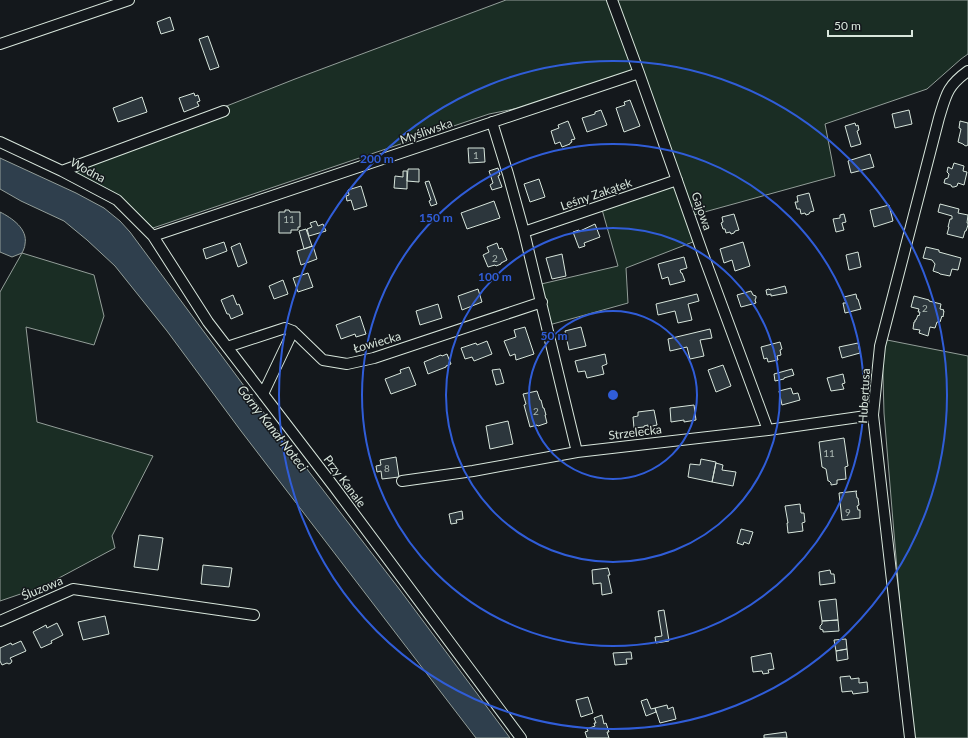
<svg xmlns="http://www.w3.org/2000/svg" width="968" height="738" font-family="Lato,sans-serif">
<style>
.green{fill:#1a2d24;stroke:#939e99}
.water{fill:#2f3f4d;stroke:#939e99}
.building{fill:#2c363c;stroke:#d8e6dc}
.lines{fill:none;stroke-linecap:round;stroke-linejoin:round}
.minor-casing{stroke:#d8e6dc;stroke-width:12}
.minor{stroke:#14181c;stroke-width:10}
.ring{fill:none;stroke:#305dd8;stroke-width:2}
.labels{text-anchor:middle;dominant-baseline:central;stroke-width:3;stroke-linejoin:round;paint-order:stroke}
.number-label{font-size:10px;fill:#adbab4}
.street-label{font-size:12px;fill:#d8e6dc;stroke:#14181c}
.water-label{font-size:13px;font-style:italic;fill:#d8e6dc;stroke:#14181c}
.centre{fill:#305dd8;stroke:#14181c;stroke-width:2}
.ring-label{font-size:12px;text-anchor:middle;font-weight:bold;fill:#305dd8;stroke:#14181c;stroke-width:3;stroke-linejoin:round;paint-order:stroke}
</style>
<rect width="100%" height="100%" fill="#14181c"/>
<!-- green -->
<path class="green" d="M506,0h462v54l-7,5 -34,30 -102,35 10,52 -145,40 8,24 -72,28 2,35 -79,22 -12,-40 81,-19 -17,-60 76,-26 -35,-111 -83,31 -70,14 -336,114 -32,-31 -59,-26 233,-92z
M22,253l72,22 10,41 -10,29 -68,-18 11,95 116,34 -41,80 3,12 -71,38 -44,15v-309z
M882,339l86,17v382h-57l-27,-325z"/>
<!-- water -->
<path class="water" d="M0,158l76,35 28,15 16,13 10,11 140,189 130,169 110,148h-34l-235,-307 -74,-100 -52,-65 -28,-26 -23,-19 -43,-20 -21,-12z
M0,212c12,6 28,17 25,32 0,3 -2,7 -3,9l-10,4 -12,-5z"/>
<!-- building -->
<path class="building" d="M170,17l4,13 -13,4 -4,-12z
M208,36l11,31 -9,3 -11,-31z
M194,93l1,3 3,-1 2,6 -3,1 2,4 -15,6 -5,-14z
M142,97l5,15 -29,10 -5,-14z
M630,100l10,26 -16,6 -8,-24 9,-3 -1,-3z
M601,110l6,15 -20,7 -5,-14 13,-4v-2z
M909,110l3,14 -17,4 -3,-14z
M568,121l7,18 -4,1 1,2 -2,1v1l-8,3 -2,-5 -5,2 -4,-13 8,-3 -1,-3z
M960,121l8,2v22l-2,1 -2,-1 -1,-1 -5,-2 3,-13 -2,-1z
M855,123l1,3 2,-1 1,5 -2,1 4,13 -10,3 -6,-21z
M468,148h16l1,14 -16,1z
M870,154l4,13 -23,6 -3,-12z
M954,163l10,3 -1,5 4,1 -3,13 -6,-2 -1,3 -3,1h-2l-1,-2 -7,-2 1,-4 3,-1 1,-4 -2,-2 1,-5 4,2z
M498,168l2,7 -2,1 4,11 -10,3 -2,-5 3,-2 -4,-12z
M408,169h11v13l-12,-1z
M403,171h4v18l-13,-1 1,-12 8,1z
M539,179l6,18 -15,5 -6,-18z
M429,181l8,23 -6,2 -2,-5 2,-1 -6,-18z
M361,186l6,20 -13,4 -3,-10 -4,1 -1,-5 3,-1 -1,-5z
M809,193l5,18 -4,1 -1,2 -3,1 -1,-2 -4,1 -1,-5h-3l-2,-7h3l-1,-6z
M494,201l6,17 -33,11 -6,-16z
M940,204l19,5 -1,4 10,2 -1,8h1v2l-2,6h-1l-2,7 -16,-4 2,-7h-1l2,-8h2v-3l-14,-4z
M889,205l4,16 -19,6 -4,-17z
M285,210h4l1,2h10v15h-2v3h-7v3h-12v-21h6z
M734,214l5,16 -4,1 -1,2 -3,1 -1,-2 -4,1 -1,-4h-2l-2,-6 2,-1 -1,-5z
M844,214l2,8 -4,1 2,7 -8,2 -3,-13 7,-1v-3z
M316,221l2,5 5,-2 3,7 -17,5 -2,-7 5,-2 -2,-4z
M595,224l5,13 -16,6 1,3 -6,2 -6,-16 6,-2 1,1z
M306,229l6,17 -8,3 -5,-18z
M224,242l3,9 -21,8 -3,-10z
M743,242l7,24 -15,5 -3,-11 -8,3 -4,-14z
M240,243l7,20 -9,4 -7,-20z
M497,243l2,6 3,-1 5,12 -6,3v1l-5,2 -1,-1 -7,2 -5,-12 6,-3 -2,-5z
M313,246l4,13 -16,6 -4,-14z
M926,247l13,3v2l22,6 -3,12 -6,-1 -2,7 -10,-2 -1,-1 -6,-2 2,-7 -3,-4 -9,-2z
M858,252l3,15 -12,3 -3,-15z
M562,254l4,22 -14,3 -6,-21z
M684,257l3,11 -7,2 1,3h1l3,8 -15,4 -2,-8 -6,2 -4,-15z
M308,273l5,14 -15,5 -5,-14z
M283,280l5,14 -14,5 -5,-13z
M785,286l2,7 -16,3v-2l-4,1 -1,-5 3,-1 1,1z
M478,289l4,13 -20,8 -4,-14z
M751,291l2,4 3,1v2l-1,2 1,3 -15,4 -4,-12z
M697,294l2,7 -11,3 4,16 -14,3 -3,-12 -17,4 -2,-11z
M856,294l1,5h1l3,10 -16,4 -2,-10h3l-2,-6z
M233,295l4,10 2,-1 4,10 -12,5 -2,-5h-2l-6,-14z
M914,296l15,4v1l12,3 -1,5 4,1 -1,1h1l-1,6 -1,-1 -2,6h-3l-2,6 -5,-1 -2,9 -9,-3 1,-3 -7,-1 1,-7h1v-2h1l2,-5 1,1 1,-4h-2l1,-3 -8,-2z
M438,304l4,14 -22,7 -4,-14z
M360,316l6,18 -10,3 -1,-3 -14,5 -5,-14z
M525,327l9,27 -18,6 -1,-6 -5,2 -6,-15 12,-4 -2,-7z
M581,327l5,19 -17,4 -4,-19z
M710,329l2,9 -12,2 4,16 -14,3 -3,-12 -17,4 -2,-12z
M487,341l5,13 -18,7 -2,-4 -7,2 -4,-11 15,-5 1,2z
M780,342l2,7 -2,1 1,5 -4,1 1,4 -10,2 -1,-4 -3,1 -3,-12z
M858,343l2,10 -18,5 -3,-11z
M447,354l4,10 -5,2v1l-18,7 -4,-12 17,-7 1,1z
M605,354l2,10 -5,2 2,8 -17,4 -2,-7 -7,1 -3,-11z
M723,365l8,21 -15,6 -8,-22z
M409,367l7,18 -25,9 -6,-15 16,-6 -1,-3z
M500,369l4,14 -8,2 -4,-15z
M792,369l2,6 -10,3v1l-9,2 -1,-7z
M843,374l2,9 -3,1 2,5 -13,2 -4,-13z
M791,388l2,6 5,-1 2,7 -18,5 -3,-14z
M537,391l3,9h1l2,8h1l2,7h-1l2,8 -9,3 -1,-1 -7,2 -6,-22 2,-1 -3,-10z
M694,405l2,15 -12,2v-2l-13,2 -1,-14z
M654,410l3,15 -9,2v-2l-4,1v1l-10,1 -1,-11 5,-1v-4z
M508,421l5,23 -23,5 -4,-23z
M844,438l4,28 -3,1 1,12 -9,1v4l-6,1v-2l-2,-2h-1l-2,-12 -4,-2 -3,-25z
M396,457l3,20 -17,2 -1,-8 -4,1 -1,-6 5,-1 -1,-5z
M701,459l15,3 -4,20 -24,-5 2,-13 10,1z
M716,463l7,2 -1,5 14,2 -3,14 -21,-4z
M857,491l-1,1 1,6h1l1,7 -2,1 1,4h2v8l-18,2 -3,-27z
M800,504l1,9h3l1,9 -3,1 1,8 -15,2 -1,-10h1l-3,-17z
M462,511l1,8 -7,1 1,3 -6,1 -2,-10z
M741,529l12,3 -4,12 -5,-2 -1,3 -6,-2z
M139,535l24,3 -5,32 -24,-3z
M203,565l29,3 -3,19 -28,-3z
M608,568l2,7h-2l4,18 -10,2 -1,-12 -8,1 -1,-14z
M830,570l1,4h3l1,9 -15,2 -1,-13z
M836,599l2,21 -16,1 -3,-20z
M664,610l5,31 -13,2 -1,-6 7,-1 -4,-25z
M105,616l4,18 -26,6 -5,-18z
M838,620l1,11 -16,1v-2l-3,-1v-3l2,-2v-3z
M57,623l6,12 -12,6 1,2 -11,5 -8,-16 13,-7 1,3z
M846,639l1,10 -11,2 -2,-11z
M21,641l5,10 -16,7 2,3 -1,2 -2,1 -2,-1 -5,2 -2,-4v-13l11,-5 1,2z
M847,649l1,10 -11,2 -1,-10z
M631,652l1,7h-6l1,5 -12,1 -2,-12z
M771,653l3,16 -6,1 1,3 -6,1 -1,-3 -9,1 -2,-15z
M850,676l1,3 8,-1v5l8,-1 1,10 -15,2 -1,-3 -10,1 -2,-15z
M588,697l5,16 -12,4 -5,-17z
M647,699l4,10 4,-1 1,4 -10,4 -5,-15z
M667,705l1,4 5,-2 3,12 -16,4 -5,-15z
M602,715l2,9 2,-1 3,9h-2l2,6h-22l-2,-6 3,-1 -1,-2 8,-3 -1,-3h2l-2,-5z
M786,732l1,6h-23v-3z"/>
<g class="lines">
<!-- minor casing -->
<g class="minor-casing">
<path id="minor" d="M612,0l27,73 65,184 64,173
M0,44l129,-44
M492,122l16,52 16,58 53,220
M0,142l62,29 55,29 36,36 55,86 127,166 186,250
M62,171l162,-60
M524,232l153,-52
M153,236l486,-163
M227,347l58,-19 8,3 30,29 24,4 27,-6 168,-56
M263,394l30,-63
M402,481l71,-10 104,-19 191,-22 105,-15
M0,621l73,-32 181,26
M910,738l-37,-323 7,-69 59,-228c7,-23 8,-32 29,-47"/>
</g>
<!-- minor -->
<use href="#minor" class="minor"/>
</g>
<!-- distance rings -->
<g class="ring">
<circle cx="613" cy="395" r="84"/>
<circle cx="613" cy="395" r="167"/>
<circle cx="613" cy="395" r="251"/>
<circle cx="613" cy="395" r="334"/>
</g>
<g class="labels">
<!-- number labels -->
<g class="number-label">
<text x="476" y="155">1</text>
<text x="289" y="219">11</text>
<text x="495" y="258">2</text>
<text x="925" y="308">2</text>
<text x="536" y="411">2</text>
<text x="829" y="453">11</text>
<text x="387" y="468">8</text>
<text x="848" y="512">9</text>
</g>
<!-- street labels -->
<g class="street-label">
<text transform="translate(426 131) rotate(-19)">Myśliwska</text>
<text transform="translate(88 170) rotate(28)">Wodna</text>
<text transform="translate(596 194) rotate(-19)">Leśny Zakątek</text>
<text transform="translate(702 211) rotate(71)">Gajowa</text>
<text transform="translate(377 342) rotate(-16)">Łowiecka</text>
<text transform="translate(864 396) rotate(-87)">Hubertusa</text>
<text transform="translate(635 432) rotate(-7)">Strzelecka</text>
<text transform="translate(345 481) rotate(53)">Przy Kanale</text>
<text transform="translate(42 588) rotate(-23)">Śluzowa</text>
</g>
<!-- water labels -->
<g class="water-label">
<text transform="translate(273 428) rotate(52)">Górny Kanał Noteci</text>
</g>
</g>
<circle cx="613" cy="395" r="6" class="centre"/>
<g class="ring-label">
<text x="377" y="163">200 m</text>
<text x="436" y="222">150 m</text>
<text x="495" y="281">100 m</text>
<text x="554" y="340">50 m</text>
</g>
<!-- scale -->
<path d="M828 30v6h84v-6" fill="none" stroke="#d8e6dc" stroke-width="2"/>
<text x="834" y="30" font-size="12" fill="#d8e6dc" stroke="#14181c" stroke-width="3" paint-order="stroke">50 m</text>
</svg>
